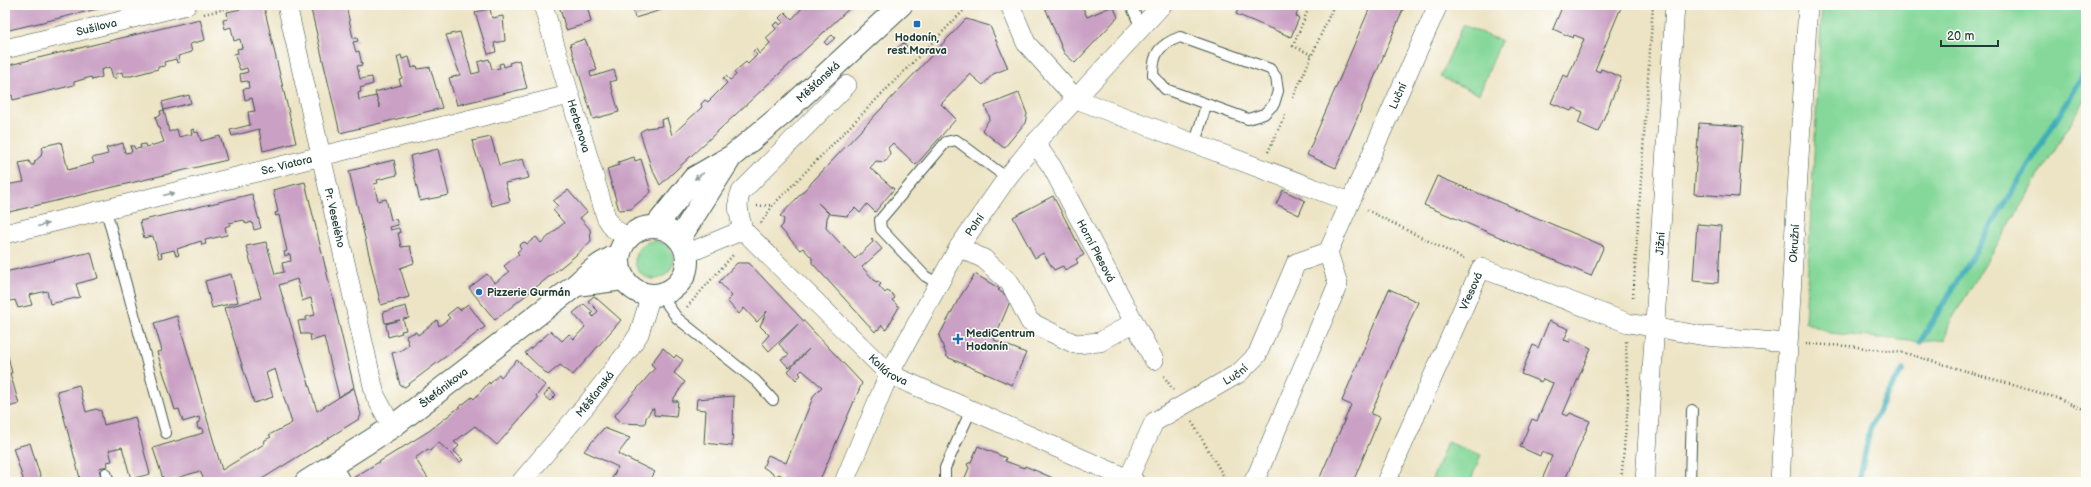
<svg xmlns="http://www.w3.org/2000/svg" width="2091" height="487" font-family="'Balsamiq Sans',sans-serif">
<style>
.green{fill:#85d89a;stroke:#528a67}
.lines{fill:none;stroke-linecap:round;stroke-linejoin:round}
.stream{stroke:#3dadb8;stroke-width:5.5}
.building{fill:#caa1c5}
.lane-casing{stroke:#3e564a;stroke-width:12}
.street-casing{stroke:#3e564a;stroke-width:20}
.secondary-casing{stroke:#3e564a;stroke-width:24}
.path{stroke:#3e564a;stroke-width:2.5;stroke-dasharray:1 3;stroke-linecap:butt}
.lane{stroke:#fff;stroke-width:10}
.street{stroke:#fff;stroke-width:19}
.secondary{stroke:#fff;stroke-width:22}
.oneway{fill:#8f9e9a}
.poi-dot{fill:#1f6fb2;stroke:#fdfcf7;stroke-width:1.5}
.labels{text-anchor:middle;dominant-baseline:central;stroke-width:3;stroke-linejoin:round;paint-order:stroke}
.street-label{font-size:11px;fill:#1f3d34;stroke:#fdfcf7}
.poi-label{font-size:11px;font-weight:bold;fill:#1f3d34;stroke:#fdfcf7;text-anchor:start}
</style>
<rect width="100%" height="100%" fill="#fdfcf7"/>
<filter id="ink" filterUnits="userSpaceOnUse"><feTurbulence type="fractalNoise" baseFrequency=".025" numOctaves="2"/><feDisplacementMap in="SourceGraphic" scale="8" xChannelSelector="R" yChannelSelector="G"/><feConvolveMatrix kernelMatrix="1 2 1 2 8 2 1 2 1" color-interpolation-filters="sRGB"/></filter>
<filter id="wash" filterUnits="userSpaceOnUse"><feTurbulence type="fractalNoise" baseFrequency=".012" numOctaves="4" result="noise"/><feDisplacementMap in="SourceGraphic" scale="16" xChannelSelector="R" yChannelSelector="G"/><feGaussianBlur stdDeviation="0.9" result="paint"/><feColorMatrix in="noise" values="0 0 0 0 0 0 0 0 0 0 0 0 0 0 0 0 0 1.4 0 .05"/><feComposite in="paint" operator="in"/></filter>
<g filter="url(#wash)">
<rect width="100%" height="100%" fill="#ede4c5"/>
<!-- green -->
<path class="green" d="M1822,5h264v93l-137,226 -4,16 -25,2 -90,-9 -25,-11z
M1463,25l38,16 -22,53 -39,-17z
M635 260a19 19 0 1 1 38 0a19 19 0 1 1-38 0Z
M1447,442l34,13 -11,27h-39z"/>
<g class="lines">
<!-- stream -->
<path class="stream" d="M1920,342l166,-271
M1859,482l11,-53 15,-32 18,-27"/>
</g>
<g id="blocks">
<!-- building -->
<path class="building" d="M5,5h105v1l-105,25z
M260,5l4,2 32,136 -33,8 -4,-22 -27,7 -2,-6 20,-5 -2,-13 7,-1 -3,-13 -7,2 -2,-11 6,-1 -1,-7 -7,1 -1,-8 8,-2 -1,-4 -7,2 -6,-16 4,-1 -1,-4 5,-1 -2,-9 -6,2 -3,-14 -6,2 -2,-9 5,-1 -1,-7z
M310,5h36l7,33h4l1,3 -5,1 3,10 3,-1 3,14 -5,1 3,13 12,-2 1,7 -13,4 1,4 -3,1 1,7 17,-4 4,12 -5,-16 26,-7 -2,-6 3,-1 -5,-21 4,-2 1,4 7,-2 3,11 5,-2 1,3 12,-2 12,41 -102,25z
M559,5h28l4,17 -25,8z
M632,5h35l1,3 -33,10z
M805,5h48l-193,180 -9,-18 -11,-35 7,-4 15,-2 -1,-6 6,-2 5,17 30,-28 -1,-3 4,-4 3,2 19,-19 -4,-5 3,-2 4,4 6,-5 -2,-3 12,-10 2,2 9,-9 -4,-4 3,-2 3,5 11,-11 -4,-5 10,-9 -3,-4 5,-3 2,3 3,-3 -4,-4 6,-6 7,7z
M1044,5h38l5,12 26,-11 5,11 -43,46 -11,-10z
M1240,5h60l-4,11 3,2 -8,19 -55,-23z
M1371,5h34l-69,163 -29,-13z
M1563,5h59l-27,65 5,2 1,-3 20,8 -23,55 -20,-9 5,-11 -10,-4 -2,3 -20,-8 12,-28 5,2 16,-38 -10,-4 -1,3 -20,-9z
M490,9l2,9 11,-2 2,25 -11,2 2,9 -8,2 -13,-42z
M200,19l5,21 -15,4 2,8 -14,4 2,6 -3,1 -1,-4 -12,3 1,4 -7,1v2l-27,7h-8l-1,-4 -6,2 1,4h-4l-3,-11 -9,3 1,7 -10,3 -1,-3 -17,5v3l-61,15 -1,-5 -7,2v-31z
M966,19l24,7 18,42 -15,6 -10,11 -13,-11 -29,30 15,15 -40,46 -23,-22 -5,5 2,5 -3,7 -3,2 -8,-1 -6,7 24,21 -19,23 -8,-8 -7,9 -5,-5 -8,8 -17,-2 -12,-11 11,11 -2,4 -1,10 29,31 18,-17 -2,-3 1,-1 10,11 -20,18 14,15 2,-1 3,3 -2,2 6,7 2,-2 4,2 4,5 -3,2 7,7 -13,23 -4,-5 -4,5 -1,-1 -2,3 -63,-69v-5l-9,-10 -3,2 -20,-22 3,-3 1,-6 -4,-3z
M460,32l12,42 8,-2 -2,-10 11,-3 3,10 8,-1 -1,-4 4,-1 1,4 6,-2 -1,-2 10,-3 8,28 -70,17 -8,-27 11,-3 -14,-40z
M832,35l3,3 -8,7 -3,-3z
M585,39l12,31 -7,2 1,5 23,-7 3,10 -7,2 9,30 -26,7 -23,-75z
M903,43l4,3 -9,9 -4,-4z
M1019,93l8,21 -2,9 -21,25 -22,-18 8,-12 -5,-12z
M189,95l2,8 -27,7 -2,-8z
M164,110l5,22 8,-3 2,8 13,-3 -1,-4 3,-1 1,4 3,-1 3,9 19,-5 7,24 -222,53v-28l19,-3 -5,-19 10,-2 2,4h3l1,-4 6,-5 2,-10 18,-4 7,28 26,-7 -2,-5 16,-4 -2,-6 17,-5 2,10 7,-1 -2,-6h4l1,3 6,-1 -1,-3 5,-1 1,3 18,-5 -9,-25 6,-2 -1,-4z
M1699,123l44,3 -5,71 -44,-3z
M491,137l8,28 24,-6 6,19 -24,5 5,18 -18,5 -20,-65z
M438,149l11,46 -29,6 -10,-45z
M634,157l1,4 6,-2 10,33 -20,17 -12,1 -12,-41 12,-4 -1,-3z
M394,160l3,15 -20,5 1,3 -4,1 4,17 8,-2 5,21 5,-1 2,6 -9,2 1,3 9,-2 1,5h-2l3,14 9,-1 4,17 -14,5 9,29 -28,8 -32,-134z
M1437,176l167,70 -13,30 -167,-71z
M305,182l49,205 -15,10 -15,-60 -13,4 -1,-7h-9l-3,-13 8,-1v-3l9,-2 -4,-17 -9,3 -5,-22 -18,6 38,126 37,-23 7,27 -2,4 -102,63h-57l4,-2 -4,-9 -36,11 -11,-34 50,-15 -1,-5 -4,1 -1,-6 3,-1 -1,-5 -16,5 -4,-13 -4,1 -18,-58 5,-1 -8,-28 23,-7 45,154 42,-26 1,-4 6,-3 -2,-2 23,-12 -17,-54 -9,4 7,24 -19,6 -30,-95 37,-10 -15,-52 20,-4 9,32 9,-2 -2,-9 9,-2 -1,-7 -5,2 -1,-4 3,-1 -8,-36 -3,1 -1,-3 3,-1 -5,-22z
M568,190l19,22 -7,6 10,11 1,12 -16,15 -80,64 -26,-32 18,-14 8,9 14,-11 -5,-6 15,-12 -2,-2 4,-3 -2,-3 3,-3 3,-1 2,2 9,-7 5,6 23,-20 -11,-13 5,-4 -5,-5z
M1283,190l22,11 -6,14 -23,-11z
M252,194l9,34 -7,2 -2,-8 -6,2 -2,-4 -15,3 1,2 -5,2 2,8 -22,5 1,4 -4,1 -1,-4 -24,8 2,6 -3,1 -2,-6 -13,3 1,4 -3,1 -6,-22 -9,2 -4,-17z
M1053,196l31,59 -8,4 2,4 -13,7 -2,-4 -9,4 -11,-17 -8,5 -22,-41z
M1697,224l24,2 -3,57 -25,-2z
M91,252l7,26 -22,6 4,13 -30,7 -3,-13 -18,4 3,10 -14,3 -3,-8 -10,2v-30z
M737,263h12l113,120 -43,99h-39l3,-6 -4,-2 -3,2 -13,-9 5,-12 18,8 28,-68 8,-8 -20,-17 -3,3 2,2 -5,5 -8,-9 21,-22 -20,19 -8,-9 8,-4 -10,-11 19,-20 -29,27 -7,-8 7,-8 -9,-9 7,-15 -10,11 -13,-14 -5,6 -12,-13 5,-5 -13,-14z
M231,274l7,28 -26,6 -7,-27z
M975,274l25,15 -2,1 13,9 -17,41 32,13 -14,32 -65,-28 -8,-21 19,-36z
M1389,289l29,13 -47,112 9,3 -27,65h-35l33,-77 -9,-4z
M594,296l27,24 -48,55 -13,-10 -12,10 -23,-22 26,-22 11,10 7,-7 5,5 11,-12 -12,-14 11,-9 9,8 -2,2 2,3 5,-6 -10,-10z
M468,304l17,23 -80,60 -5,-2 -8,-32 8,-2 9,-6 -3,-9 10,-4 2,3 19,-15 2,6 11,-8 -3,-3 10,-8 3,3z
M406,306l3,12 -6,1 3,11 -5,1 1,2 -14,4 -2,-13 14,-4 -15,3 -2,-11z
M1549,321l20,8 -5,11 6,2 1,-3 20,9 -28,66 5,2 2,-3 20,8 -26,61h-23l11,-26 -11,-4 -1,4 -20,-9 12,-28 5,2 16,-38 -10,-4 -2,3 -20,-8 12,-29 5,3z
M663,348l11,10 2,-3 7,5 -9,13 11,9 -13,19h6l-2,16 -22,-2v-6h-2l-6,9 -1,6 -24,-1 -7,-7 41,-48 -4,-4z
M5,352h2l5,21h-2l9,31 -14,4z
M517,360l28,25 -9,11 2,2 -41,47 -22,-19 -21,16 5,4 -5,5 9,9 -3,2 -22,-20 -8,9 -2,-2 -13,9 14,22 -2,2h-71l-3,-4 76,-47 43,-34 2,2 15,-17 1,2 9,-10 2,3z
M79,385l7,27 10,-3 5,2 3,14 31,-8 15,57 -19,5 -9,-32 -13,3 3,11 -5,1 1,4 -9,2 3,14h-21l-24,-91z
M549,389l7,6 -6,6 -6,-5z
M734,396l-2,50 -28,-3 2,-33 -10,-1 1,-10z
M604,428l26,10 -12,16 37,18 -6,10h-39l8,-15 -34,-16z
M30,443l12,39h-18l-11,-34z
M978,446l28,12 -1,3 19,7 1,-2 28,12 -1,4h-83l-5,-2 5,-12 -2,-4 4,-2z"/>
</g>
</g>
<g filter="url(#ink)">
<use href="#blocks" fill-opacity="0" stroke="#3e564a" stroke-width="1"/>
<g class="lines">
<!-- lane casing -->
<g class="lane-casing">
<path id="lane" d="M1131,5l10,23
M1180,37l90,32 6,8 2,14 -4,13 -10,10 -16,5 -83,-30 -12,-14c0,-22 6,-30 27,-38z
M1195,143l11,-38
M106,210l60,223
M939,284l-14,-8 -44,-47 -1,-9 66,-78 10,-2 51,38
M660,294l17,24 79,63 17,19
M336,465l10,17
M106,473l3,9
M945,482v-14l26,-58
M1690,482l2,-72"/>
</g>
<!-- street casing -->
<g class="street-casing">
<g id="street">
<path id="s1" d="M287,5l88,390 17,32"/>
<path id="s2" d="M543,5l63,212 7,11 15,10"/>
<path d="M1010,5l16,38 50,56 274,103"/>
<path id="s3" d="M5,49l182,-44"/>
<path id="s4" d="M1035,143l17,24 102,193"/>
<path id="s5" d="M743,230l146,144 246,108"/>
<path d="M743,230c-3,-13 -8,-26 -2,-38l106,-107"/>
<path id="s6" d="M5,234l564,-139"/>
<path d="M959,247l25,12 26,24 20,39 45,22 25,-2 34,-20"/>
<path d="M686,254l57,-24"/>
<path id="s7" d="M521,482l67,-79 39,-51 12,-18 12,-39"/>
<path id="s8" d="M844,482l45,-108 70,-127 48,-69 28,-35 127,-138"/>
<path id="s9" d="M1127,482l27,-60 85,-49 18,-18 39,-92 32,-11"/>
<path id="s10" d="M1253,482l5,-9 80,-189 -10,-32 110,-247"/>
<path id="s11" d="M1386,482l95,-214 147,55 77,13 82,7"/>
<path id="s12" d="M1645,482l30,-477"/>
<path id="s13" d="M1780,482l28,-477"/>
</g>
</g>
<!-- secondary casing -->
<g class="secondary-casing">
<g id="secondary">
<path id="s14" d="M655,227l39,-49 38,-22 53,-44 116,-107"/>
<circle cx="653" cy="261" r="34"/>
<path d="M679,239l50,-79"/>
<path d="M576,285l48,-6"/>
<path id="s15" d="M306,482l86,-55 184,-142c14,-14 25,-23 43,-30"/>
</g>
</g>
<!-- path -->
<path class="path" d="M1310,5l-17,41 19,9
M204,14l38,-9
M1293,98l41,-93
M1268,152l17,-37
M757,206l15,-1
M1367,210l97,49
M761,223l12,-18 196,-200
M1633,297l20,-292
M687,307l46,-52
M1806,344l43,2 56,7 152,45 29,12
M1164,376l9,14
M1192,422l35,60
M1621,482l7,-79 -2,-62"/>
<!-- lane -->
<use href="#lane" class="lane"/>
<!-- street -->
<use href="#street" class="street"/>
<!-- secondary -->
<use href="#secondary" class="secondary"/>
</g>
<!-- one-way arrows -->
<defs><path id="oneway-solid" d="M-6-.8H1V-3.2L6.5 0L1 3.2V.8H-6Z"/></defs>
<g class="oneway">
<use href="#oneway-solid" transform="translate(699 176) rotate(146)"/>
<use href="#oneway-solid" transform="translate(169 194) rotate(-14)"/>
<use href="#oneway-solid" transform="translate(43 225) rotate(-14)"/>
</g>
</g>
<!-- markers -->
<g class="poi-dot">
<rect x="913" y="20" width="8" height="8" rx="2"/>
<circle cx="479" cy="292" r="4"/>
<path d="M956 333h4v4h4v4h-4v4h-4v-4h-4v-4h4z"/>
</g>
<g class="labels">
<!-- street labels -->
<g class="street-label">
<text stroke="none"><textPath href="#s3" startOffset="94">Sušilova</textPath></text>
<text stroke="none"><textPath href="#s14" startOffset="220">Měšťanská</textPath></text>
<text stroke="none"><textPath href="#s10" startOffset="420">Luční</textPath></text>
<text stroke="none"><textPath href="#s2" startOffset="126">Herbenova</textPath></text>
<text stroke="none"><textPath href="#s6" startOffset="290">Sc. Viatora</textPath></text>
<text stroke="none"><textPath href="#s1" startOffset="218">Pr. Veselého</textPath></text>
<text stroke="none"><textPath href="#s8" startOffset="289">Polní</textPath></text>
<text stroke="none"><textPath href="#s12" startOffset="239">Jižní</textPath></text>
<text stroke="none"><textPath href="#s13" startOffset="239">Okružní</textPath></text>
<text stroke="none"><textPath href="#s4" startOffset="124">Horní Plesová</textPath></text>
<text stroke="none"><textPath href="#s11" startOffset="209">Vřesová</textPath></text>
<text stroke="none"><textPath href="#s5" startOffset="202">Kollárova</textPath></text>
<text stroke="none"><textPath href="#s9" startOffset="160">Luční</textPath></text>
<text stroke="none"><textPath href="#s15" startOffset="167">Štefánikova</textPath></text>
<text stroke="none"><textPath href="#s7" startOffset="115">Měšťanská</textPath></text>
</g>
<!-- poi labels -->
<g class="poi-label">
<text x="917" y="37" text-anchor="middle">Hodonín,<tspan x="917" dy="13">rest.Morava</tspan></text>
<text x="487" y="292">Pizzerie Gurmán</text>
<text x="966" y="333">MediCentrum<tspan x="966" dy="13">Hodonín</tspan></text>
</g>
</g>
<!-- margin -->
<rect width="2091" height="487" fill="none" stroke="#fdfcf7" stroke-width="20"/>
<!-- scale -->
<path d="M1941 40v6h57v-6" fill="none" stroke="#1f3d34" stroke-width="2"/>
<text x="1947" y="40" font-size="12" fill="#1f3d34" stroke="#fdfcf7" stroke-width="3" paint-order="stroke">20 m</text>
</svg>
